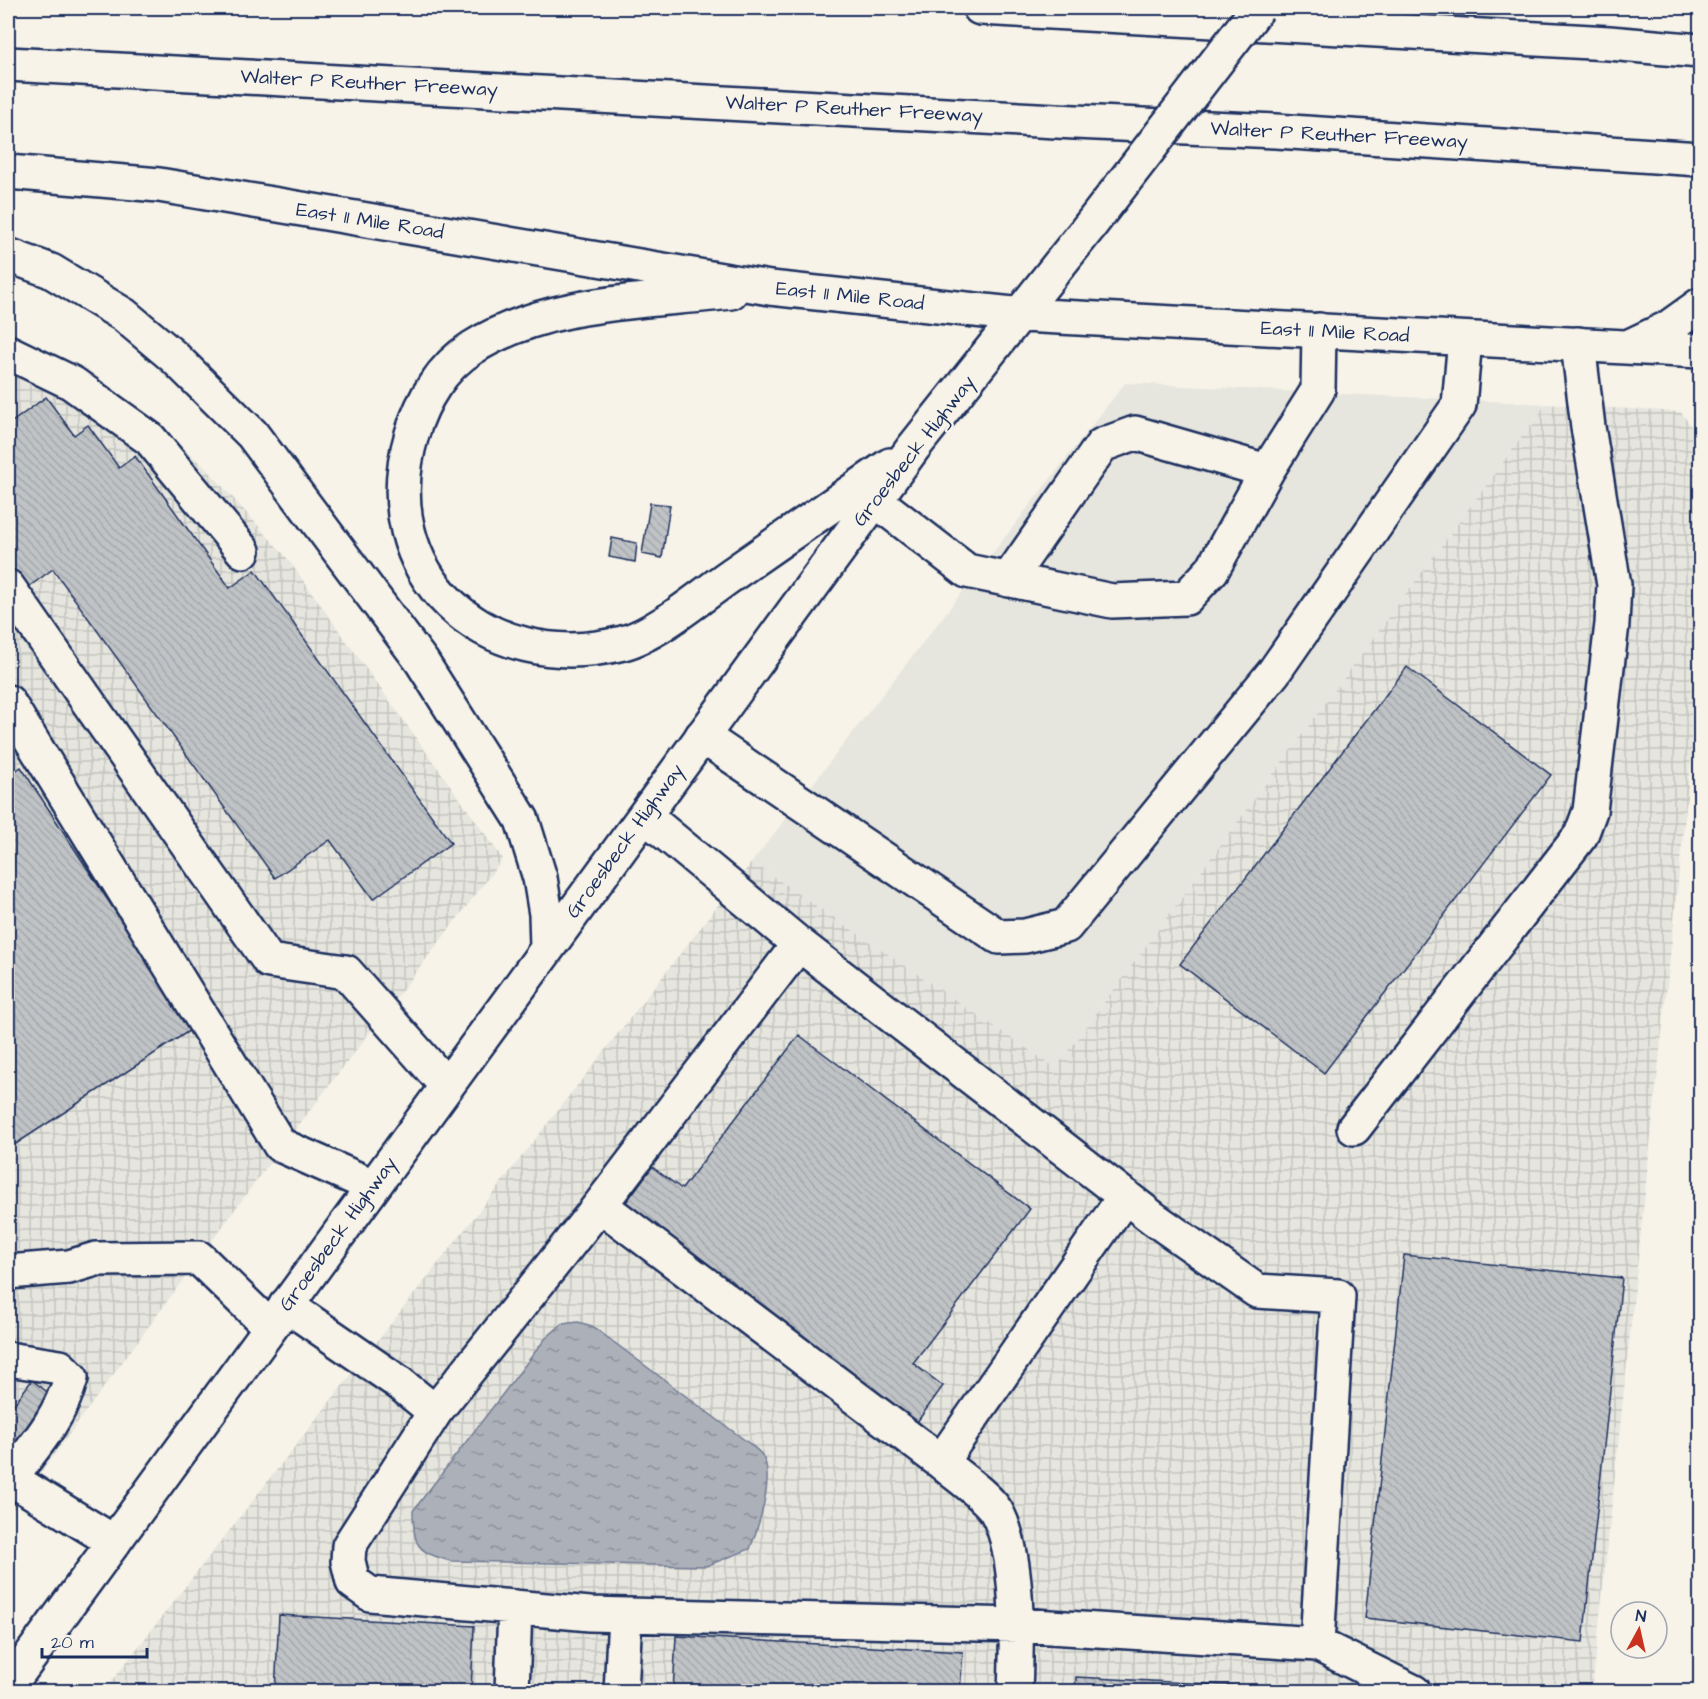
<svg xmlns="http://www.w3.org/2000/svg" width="1708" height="1699" font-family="'Architects Daughter',sans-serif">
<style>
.built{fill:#e6e5de}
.industrial{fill:url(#industrial-grid)}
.water{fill:url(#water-ripples);stroke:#727c95;stroke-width:1.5}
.building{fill:url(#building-back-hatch);stroke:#1b2f5e;stroke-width:1.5}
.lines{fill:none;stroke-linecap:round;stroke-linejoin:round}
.minor-casing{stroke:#1b2f5e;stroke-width:38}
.major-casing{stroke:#1b2f5e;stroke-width:38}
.highway-casing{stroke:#1b2f5e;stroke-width:38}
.minor{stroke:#f7f3e8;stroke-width:33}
.major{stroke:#f7f3e8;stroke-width:33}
.highway{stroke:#f7f3e8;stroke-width:33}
.major-bridge-casing{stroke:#1b2f5e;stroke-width:38;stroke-linecap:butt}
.major-bridge{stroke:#f7f3e8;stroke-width:33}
.labels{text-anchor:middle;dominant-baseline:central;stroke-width:4.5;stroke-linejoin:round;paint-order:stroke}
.street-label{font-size:20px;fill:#1b2f5e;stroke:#f7f3e8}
</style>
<defs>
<pattern id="industrial-grid" width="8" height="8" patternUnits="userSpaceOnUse" patternTransform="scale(1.5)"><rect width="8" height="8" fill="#e6e5de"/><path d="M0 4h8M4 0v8" fill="none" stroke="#c5c5c1"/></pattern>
<pattern id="water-ripples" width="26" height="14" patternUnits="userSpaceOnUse" patternTransform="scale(1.5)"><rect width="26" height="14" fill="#acb0b9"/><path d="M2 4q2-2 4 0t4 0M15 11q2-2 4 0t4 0" fill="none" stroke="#8b909a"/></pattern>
<pattern id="building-back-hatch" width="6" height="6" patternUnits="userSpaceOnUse" patternTransform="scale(1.5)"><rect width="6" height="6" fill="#c0c3c5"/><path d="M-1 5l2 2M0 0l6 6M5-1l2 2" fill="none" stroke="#a4a8ac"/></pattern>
</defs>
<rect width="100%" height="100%" fill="#f7f3e8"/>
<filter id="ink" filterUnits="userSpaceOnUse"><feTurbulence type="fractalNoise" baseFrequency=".0167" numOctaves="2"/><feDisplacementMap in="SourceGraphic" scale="12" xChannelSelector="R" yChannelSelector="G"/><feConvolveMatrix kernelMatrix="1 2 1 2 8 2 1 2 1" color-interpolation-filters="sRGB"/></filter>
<g filter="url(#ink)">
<!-- built -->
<path class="built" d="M1125,383l421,21 -490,664 -304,-206z"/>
<!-- industrial -->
<path class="industrial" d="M8,338l75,36 64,42 60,53 80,89 216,301 -241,314 -254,344z
M1546,404l135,8 19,27v236l-108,1016 -1489,1 649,-830 304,206z"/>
<!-- water -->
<path class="water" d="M578,1322l14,4 158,118c4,4 11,8 13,13 12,20 -5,71 -13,92l-44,17 -256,-5c-34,-10 -36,-14 -37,-50l132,-172 17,-15z"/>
<!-- building -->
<path class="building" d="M46,397l28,38 14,-10 31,43 16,-12 95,132 25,-18 196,273 -78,56 -43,-59 -55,38 -222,-309 -30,22 -15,-22v-144z
M650,503l20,2 -8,53 -20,-4z
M612,538l25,5 -2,19 -26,-5z
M1407,667l144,108 -227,298 -144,-109z
M21,767l171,262 -184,120v-373z
M799,1035l231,174 -117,154 30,23 -28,39 -291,-220 28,-38 30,22z
M1404,1255l218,23 -39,364 -218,-24z
M32,1380l24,19 -44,58 -4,-3v-42z
M279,1615l195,11 -3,66h-196z
M676,1636l287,16 -3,40h-287z
M1076,1677l283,15h-284z"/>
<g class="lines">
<!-- minor casing -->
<g class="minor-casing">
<path id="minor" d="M8,352l64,31 78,56 93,112
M875,500l92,71 145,30 74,-3 26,-28 55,-99 51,-81 1,-60
M1008,580l94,-135 33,-12 132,38
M8,587l261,374 77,11 100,113
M8,702l272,443 93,41
M702,736l297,201 26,-1 41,-10 208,-254 185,-267 6,-66
M645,816l154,128 354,274 104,73 81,5 -21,348 -299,-19 -428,-11 -220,-20 -17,-12 -5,-21 1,-15 86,-134 165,-207 199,-261
M1354,1128l227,-293 9,-24 22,-187 2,-39 -26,-158 -10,-83
M600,1205l341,257
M8,1272l61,-5 27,-8 103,-1 71,69
M286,1305l112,77 37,30
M8,1359l52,8 11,11c-11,40 -36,68 -61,100
M8,1477l106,65
M1317,1644l97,48
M512,1692l3,-85
M621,1692l4,-76
M1015,1692c2,-49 5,-139 -19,-181 -10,-16 -40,-36 -55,-49l184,-266"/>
</g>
<!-- major casing -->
<g class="major-casing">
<path id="major" d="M8,172l151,13 611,103 252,27 678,36
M8,255l43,16 73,44 50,42 78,77 170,228 100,158 18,58 6,36 1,34
M731,292c-86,10 -183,8 -259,56 -30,19 -50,52 -60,86 -42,140 74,244 211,209 32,-8 76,-45 104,-65 54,-38 108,-75 163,-113
M1630,346l38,-18 32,-23
M8,1687l905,-1239 176,-221"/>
</g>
<!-- highway casing -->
<g class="highway-casing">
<path id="highway" d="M980,8l629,35 91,8
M8,64l1067,58 201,9 424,28"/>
</g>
<!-- minor -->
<use href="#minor" class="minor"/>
<!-- major -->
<use href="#major" class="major"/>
<!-- highway -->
<use href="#highway" class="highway"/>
<!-- major-bridge casing -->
<g class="major-bridge-casing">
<path id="major-bridge" d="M1089,227l169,-219"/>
</g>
<!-- major-bridge -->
<use href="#major-bridge" class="major-bridge"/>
</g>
</g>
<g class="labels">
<!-- street labels -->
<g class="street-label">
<text transform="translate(369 83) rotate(3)">Walter P Reuther Freeway</text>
<text transform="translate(854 109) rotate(3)">Walter P Reuther Freeway</text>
<text transform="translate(1339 135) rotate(3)">Walter P Reuther Freeway</text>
<text transform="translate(370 221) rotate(9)">East 11 Mile Road</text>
<text transform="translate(850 296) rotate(6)">East 11 Mile Road</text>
<text transform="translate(1335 332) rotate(3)">East 11 Mile Road</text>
<text transform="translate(914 451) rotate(-52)">Groesbeck Highway</text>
<text transform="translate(625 841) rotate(-54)">Groesbeck Highway</text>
<text transform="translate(338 1234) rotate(-54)">Groesbeck Highway</text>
</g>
</g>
<!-- margin -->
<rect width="1708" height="1699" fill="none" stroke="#f7f3e8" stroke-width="30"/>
<rect x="15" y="15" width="1678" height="1669" fill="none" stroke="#1b2f5e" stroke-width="2" filter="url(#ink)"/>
<!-- north arrow -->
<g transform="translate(1639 1630) rotate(8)"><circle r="28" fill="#f7f3e8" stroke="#9fa5b1" stroke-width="1.5"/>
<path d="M0-4.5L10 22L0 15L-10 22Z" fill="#c8321e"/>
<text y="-9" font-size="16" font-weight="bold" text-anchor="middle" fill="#1b2f5e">N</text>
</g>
<!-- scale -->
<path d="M42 1648v9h105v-9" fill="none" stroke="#1b2f5e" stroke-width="3"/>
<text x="51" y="1648" font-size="18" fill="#1b2f5e" stroke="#f7f3e8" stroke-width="4.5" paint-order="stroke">20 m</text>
</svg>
